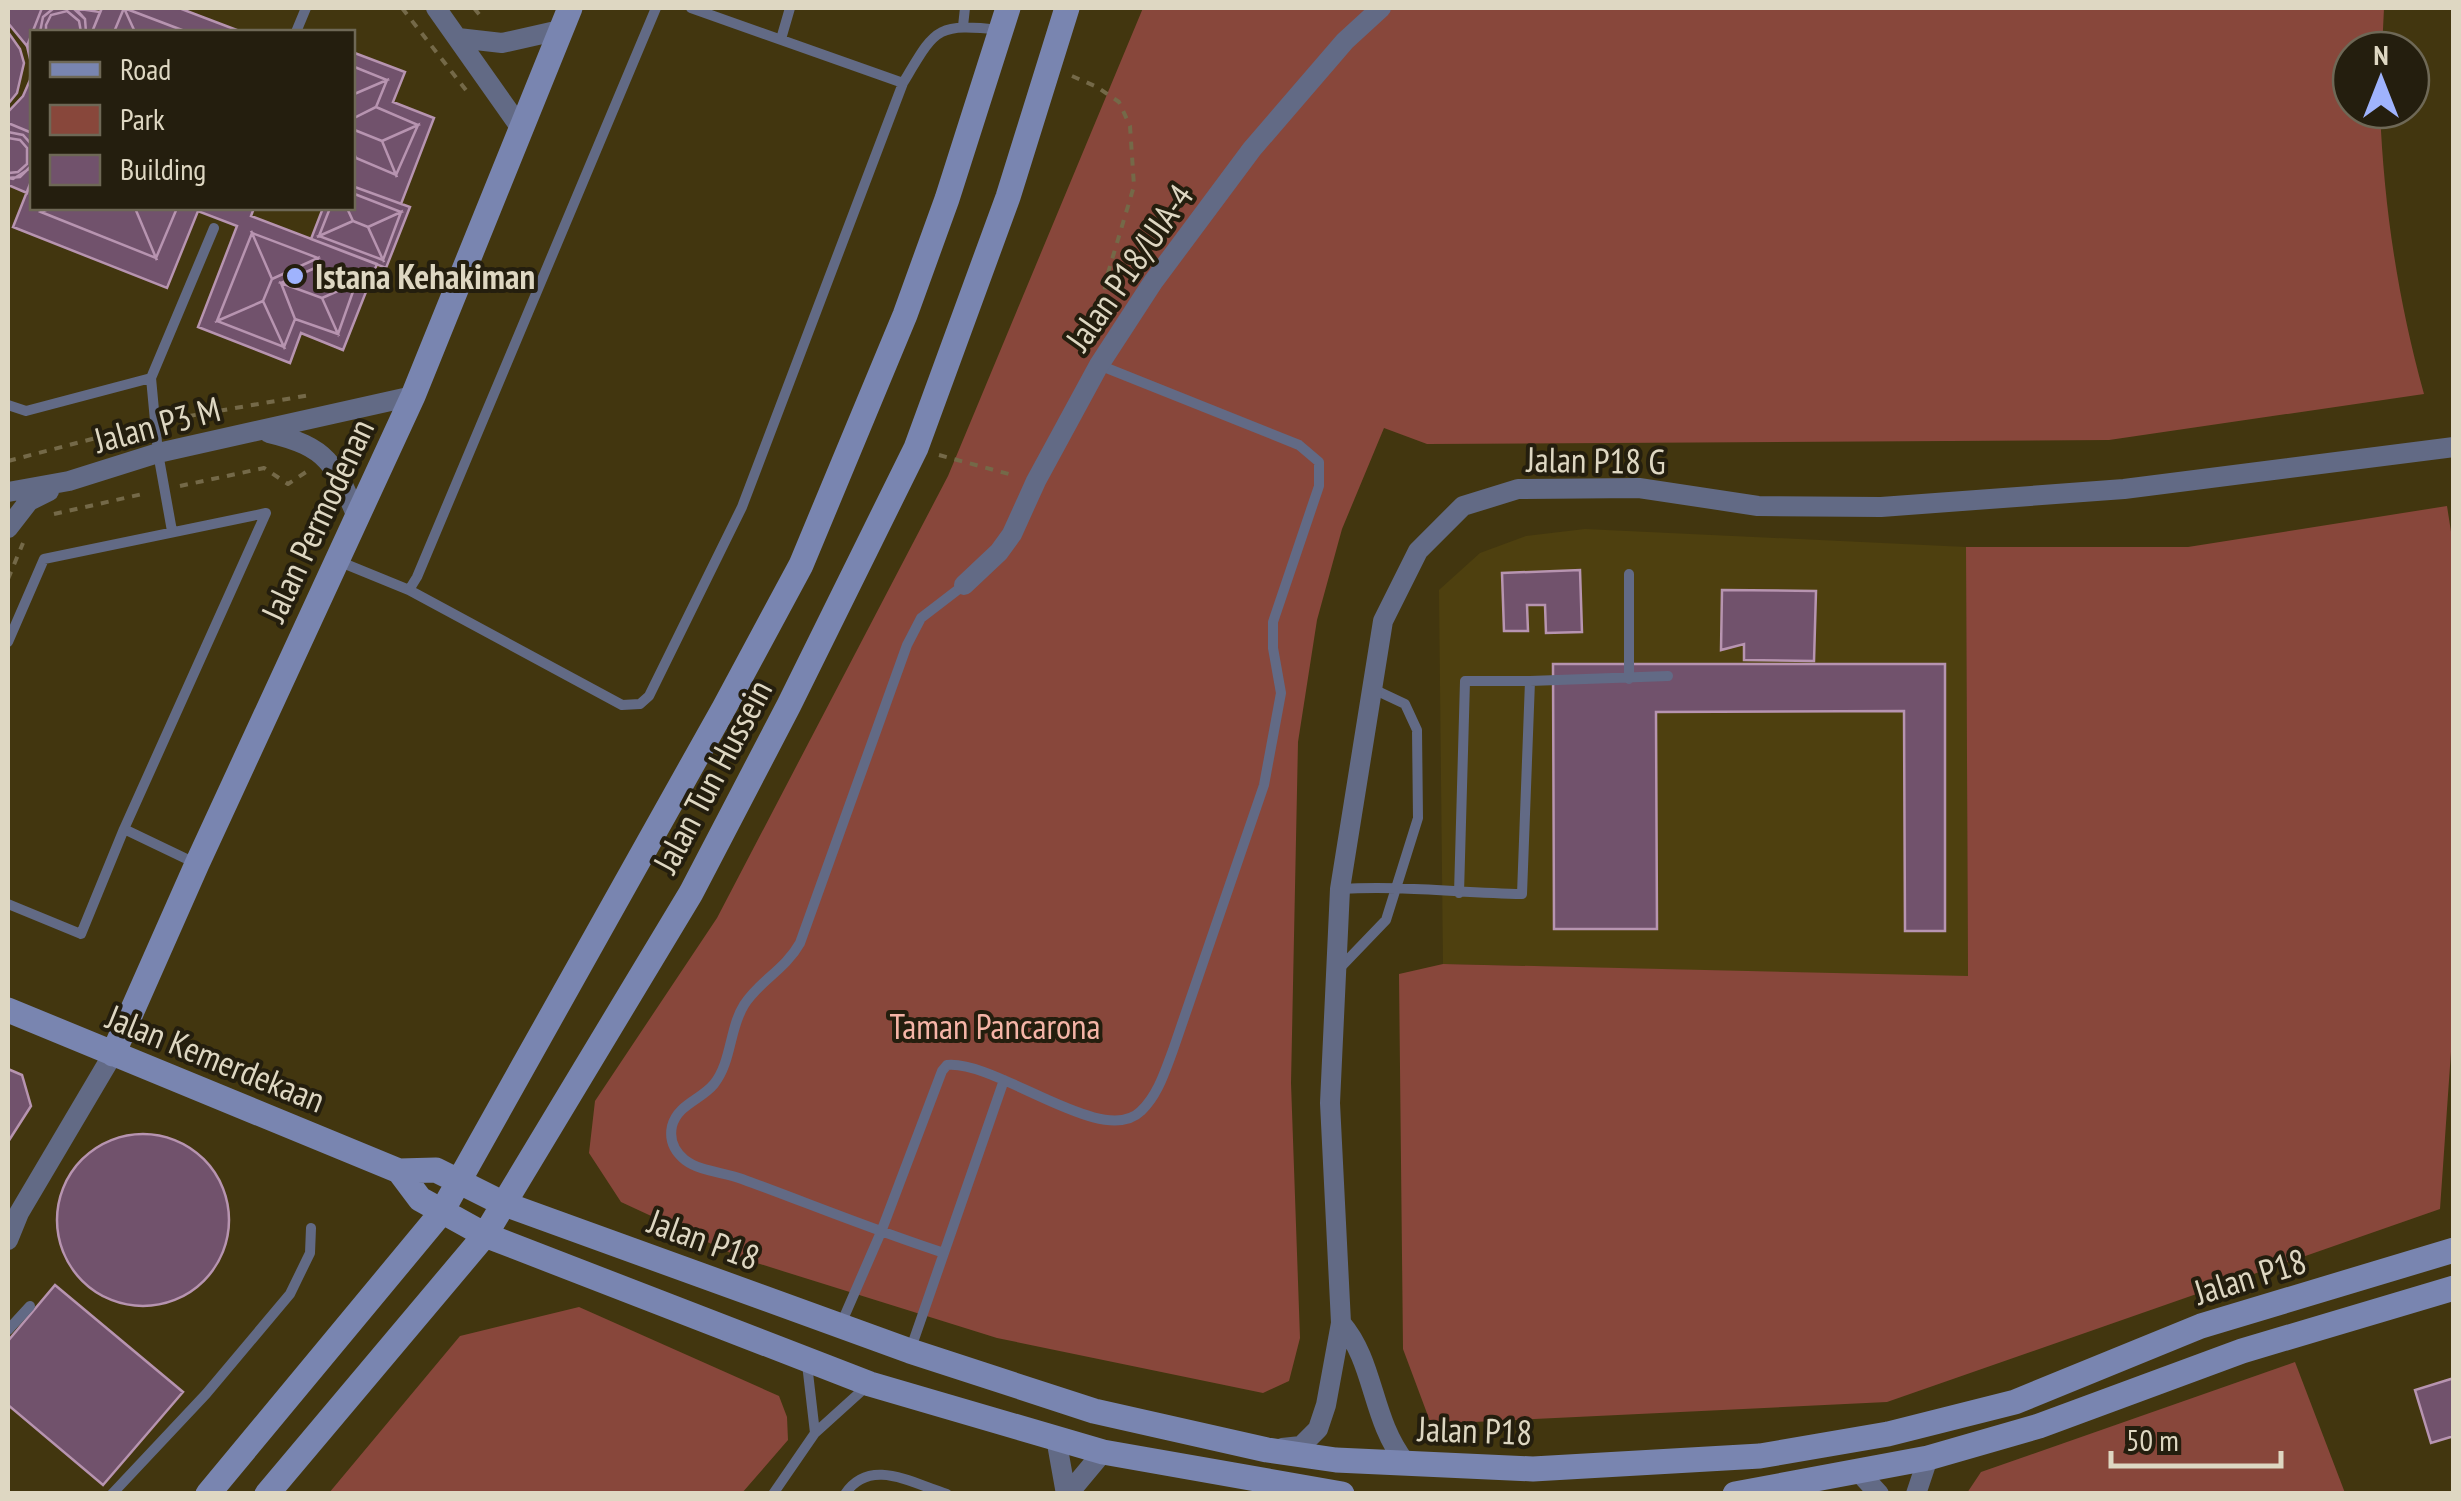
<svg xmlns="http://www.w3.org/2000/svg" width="2461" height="1501" font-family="'PT Sans Narrow',sans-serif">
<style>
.built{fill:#4e400f}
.green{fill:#88473b}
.building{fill:#71526c;stroke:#b794b0;stroke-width:2.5}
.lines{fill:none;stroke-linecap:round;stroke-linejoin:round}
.path{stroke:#746948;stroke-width:4;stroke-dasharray:8 8;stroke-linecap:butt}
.lane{stroke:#626a85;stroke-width:10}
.street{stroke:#626a85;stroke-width:20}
.secondary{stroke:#7985b0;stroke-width:25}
.poi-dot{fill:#9fb3fd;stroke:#241e0e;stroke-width:4}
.labels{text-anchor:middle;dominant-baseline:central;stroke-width:8;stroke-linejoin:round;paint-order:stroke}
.street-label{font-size:35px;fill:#ded7c2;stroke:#241e0e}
.poi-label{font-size:35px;font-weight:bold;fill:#ded7c2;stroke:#241e0e;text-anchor:start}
.park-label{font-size:35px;fill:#f5b5a7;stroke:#241e0e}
</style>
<rect width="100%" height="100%" fill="#42360f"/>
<!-- built -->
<path class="built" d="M1585,529l381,18 2,430 -525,-13 -4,-374 41,-37 46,-17z"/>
<!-- green -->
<path class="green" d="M1143,8h1241l-2,42h-31v60h29c4,98 18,190 44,284l-315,46 -682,4 -43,-16 -42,101 -25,91 -19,122 -7,341 9,255 -11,43 -26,12 -266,-55 -253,-79 -123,-57 -32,-49 6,-52 122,-183 231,-442z
M2447,506l7,45v458l-14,200 -553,193 -456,22 -28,-75 -4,-375 44,-10 525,12 -2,-429h222z
M579,1307l200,89 8,21 1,23 -46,53h-413l131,-157z
M2295,1362l50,131h-378l14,-21z"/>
<!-- building -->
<path class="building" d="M8,8h34l-15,38 -19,-23z
M42,8h12l-11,9 -3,15h-8v16l-5,-2z
M54,8h21l10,11 1,13h-46l3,-15z
M73,8l27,4 -8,20h-6l-1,-13z
M102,8h22l-10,24h-22z
M124,8h55l63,24h-55z
M124,8l58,22 5,2h-52z
M124,8l11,24h-21z
M67,11l12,10 2,11h-35v-7l5,-10z
M8,32l12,17 4,14 -7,30 -9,11z
M8,32l12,17 4,14 -7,30 -9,11z
M27,46l5,2v85l-24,-10v-11l15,-16 7,-16 1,-17z
M352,52l53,20 -12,30 41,16 -33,86 -49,-18z
M352,66l35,14 -35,15z
M387,80l-11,27 -24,12v-24z
M376,107l42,18 -36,16 -30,-12v-10z
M8,123l24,10v12l-9,-10 -15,-3z
M418,125l-22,50 -14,-34z
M352,129l30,12 14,34 -40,-17 -4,-9z
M8,132l15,3 9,10v22l-19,12 -5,-1z
M8,138l12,2 7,8v16l-9,8 -10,1z
M32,165v13l-5,15 -19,-8v-7l12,-1z
M32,179v29h11l-2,4 115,46 21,-50h77l-3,8 126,48 -34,86 -42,-17 -11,30 -92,-36 39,-101 -39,-15 -31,77 -154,-61z
M352,186l58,21 -24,61 -75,-29 12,-31h7l-11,28 64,24 18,-48 -49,-19z
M352,186l58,21 -24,61 -75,-29 12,-31h29z
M352,193l49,19 -33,15 -15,-6 -6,-13h5z
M51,208h84l21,50 -115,-46z
M135,208h42l-21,50z
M330,208h17l6,13 -34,15z
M401,212l-18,48 -15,-33z
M353,221l15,6 15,33 -64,-24z
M252,233l66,25 -46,21z
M252,233l20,46 -9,22 -46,20z
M318,258l-3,10 -34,15 14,36 -11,28 -21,-46 9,-22z
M315,268l41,15 -34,15 -41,-15z
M281,283l41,15 16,36 -43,-15z
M356,283l-18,51 -16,-36z
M263,301l21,46 -67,-26z
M1580,570l2,62 -36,1 -1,-28h-18l1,26h-24l-2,-58z
M1722,590l94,1 -2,70 -70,-1v-16l-23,6z
M1553,664h392v267h-40l-1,-220 -248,1 1,217h-103z
M8,1069l14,6 9,31 -23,36z
M8,1069l14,6 9,31 -23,36z
M57 1220a86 86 0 1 1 172 0a86 86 0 1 1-172 0Z
M55,1285l128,107 -80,93 -95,-80v-64z
M2454,1378v58l-23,7 -16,-53z"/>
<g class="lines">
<!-- path -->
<path class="path" d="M402,8l67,86
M474,8l9,11
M1072,76l25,11 22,15 11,24 4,60 -26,87 -11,53
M172,419l138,-24
M939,455l77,21
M8,461l130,-34
M180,486l84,-18 24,16 21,-14
M54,514l93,-21
M8,579l15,-36"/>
<!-- lane -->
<path class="lane" d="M691,8l212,75
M963,26l2,-18
M296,32l10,-24
M781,39l9,-31
M151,378l63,-150
M8,405l18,6 125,-33 7,75 14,78
M338,561l71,29 8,-13 239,-569
M409,590l213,115 18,-1 9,-8 93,-189 161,-424c33,-55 32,-60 98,-53
M8,642l36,-83 222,-46 -142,316 -43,105 -73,-30
M1629,679v-105
M1530,681l138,-5
M124,829l71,34
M1340,889c62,-4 120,4 182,5l8,-213h-65l-6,212
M1336,972l50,-52 32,-102 -1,-88 -12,-26 -34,-16
M944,1253c-68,-22 -134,-49 -202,-74 -18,-7 -41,-7 -57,-19 -11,-9 -16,-20 -13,-34 6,-22 29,-26 42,-42 18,-23 15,-55 30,-79 15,-24 41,-35 56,-62l107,-298 14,-27 43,-33
M841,1324l40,-92 61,-161 5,-6c50,-5 156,84 194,46 17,-16 24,-40 32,-61l91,-265 17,-92 -8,-45v-26l46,-136v-24l-20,-17 -200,-80
M8,1330l22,-24
M911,1348l93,-268
M807,1364l8,69
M112,1494l94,-100 84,-100 20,-41 1,-25
M773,1494l42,-61 52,-47
M845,1494c25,-37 66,-11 102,0"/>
<!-- street -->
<path class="street" d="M436,8l84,119
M458,38l44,5 58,-13
M269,433c59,14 66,31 88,84
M8,492l61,-11 89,-28 255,-57
M8,528l21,-27 20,-10
M964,585l35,-33 13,-18 24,-53 63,-116 54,-83 99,-133 93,-108 36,-33
M8,1240l11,-27 94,-159
M1341,1323c34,39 30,96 64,139
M1056,1438l10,56
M1282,1448l19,-2 17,-17 8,-24 15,-82 -11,-220 10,-214 43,-268 35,-70 45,-45 55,-17 121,-1 119,18 123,1 243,-18 330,-42
M1858,1471l21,23
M1068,1494l35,-42
M1916,1494l12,-36"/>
<!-- secondary -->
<path class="secondary" d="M8,1010l391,161 37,-1 66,33 408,148 184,60 173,39 69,10 197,9 227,-13 128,-22 127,-32 186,-76 253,-76
M113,1054l84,-190 216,-468 157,-388
M399,1171l21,28 65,36 385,149 233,68 239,42
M208,1494l233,-281 283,-505 77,-143 104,-250 42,-116 61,-191
M267,1494l218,-259 206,-342 98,-188 127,-257 92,-251 59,-189
M1735,1494l193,-36 111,-32 203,-75 212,-63"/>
</g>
<!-- markers -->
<circle class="poi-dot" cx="295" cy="276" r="10"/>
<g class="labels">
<!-- street labels -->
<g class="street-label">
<text transform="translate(1129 267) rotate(-55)">Jalan P18/UIA-4</text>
<text transform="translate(157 424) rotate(-15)">Jalan P3 M</text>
<text transform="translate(1596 460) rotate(1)">Jalan P18 G</text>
<text transform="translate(317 520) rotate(-65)">Jalan Permodenan</text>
<text transform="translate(712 776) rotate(-62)">Jalan Tun Hussein</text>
<text transform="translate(216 1058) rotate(22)">Jalan Kemerdekaan</text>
<text transform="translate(704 1239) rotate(20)">Jalan P18</text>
<text transform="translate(2250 1276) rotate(-17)">Jalan P18</text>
<text transform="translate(1475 1430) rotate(2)">Jalan P18</text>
</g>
<!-- poi labels -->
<g class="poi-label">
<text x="315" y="276">Istana Kehakiman</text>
</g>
<!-- park labels -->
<g class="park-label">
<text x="995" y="1026">Taman Pancarona</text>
</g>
</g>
<!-- border -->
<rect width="2461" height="1501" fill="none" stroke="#ded7c2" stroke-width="20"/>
<!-- legend -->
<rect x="30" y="30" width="325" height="180" fill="#241e0e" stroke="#6e6856" stroke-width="2.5"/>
<rect x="50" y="62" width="50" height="15" fill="#7985b0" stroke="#6e6856" stroke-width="2.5"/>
<text x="120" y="80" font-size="30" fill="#ded7c2">Road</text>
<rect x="50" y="105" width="50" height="30" fill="#88473b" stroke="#6e6856" stroke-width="2.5"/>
<text x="120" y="130" font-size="30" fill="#ded7c2">Park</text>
<rect x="50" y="155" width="50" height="30" fill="#71526c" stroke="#6e6856" stroke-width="2.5"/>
<text x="120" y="180" font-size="30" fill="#ded7c2">Building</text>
<!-- north arrow -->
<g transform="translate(2381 80)"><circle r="48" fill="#241e0e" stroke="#6e6856" stroke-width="2.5"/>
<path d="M0-8L18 38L0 25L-18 38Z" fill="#9fb3fd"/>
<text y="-15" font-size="28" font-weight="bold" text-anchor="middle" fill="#ded7c2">N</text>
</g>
<!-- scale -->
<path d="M2111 1451v15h170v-15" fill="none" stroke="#ded7c2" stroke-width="5"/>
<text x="2126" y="1451" font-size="30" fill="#ded7c2" stroke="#241e0e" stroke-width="8" paint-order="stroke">50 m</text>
</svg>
